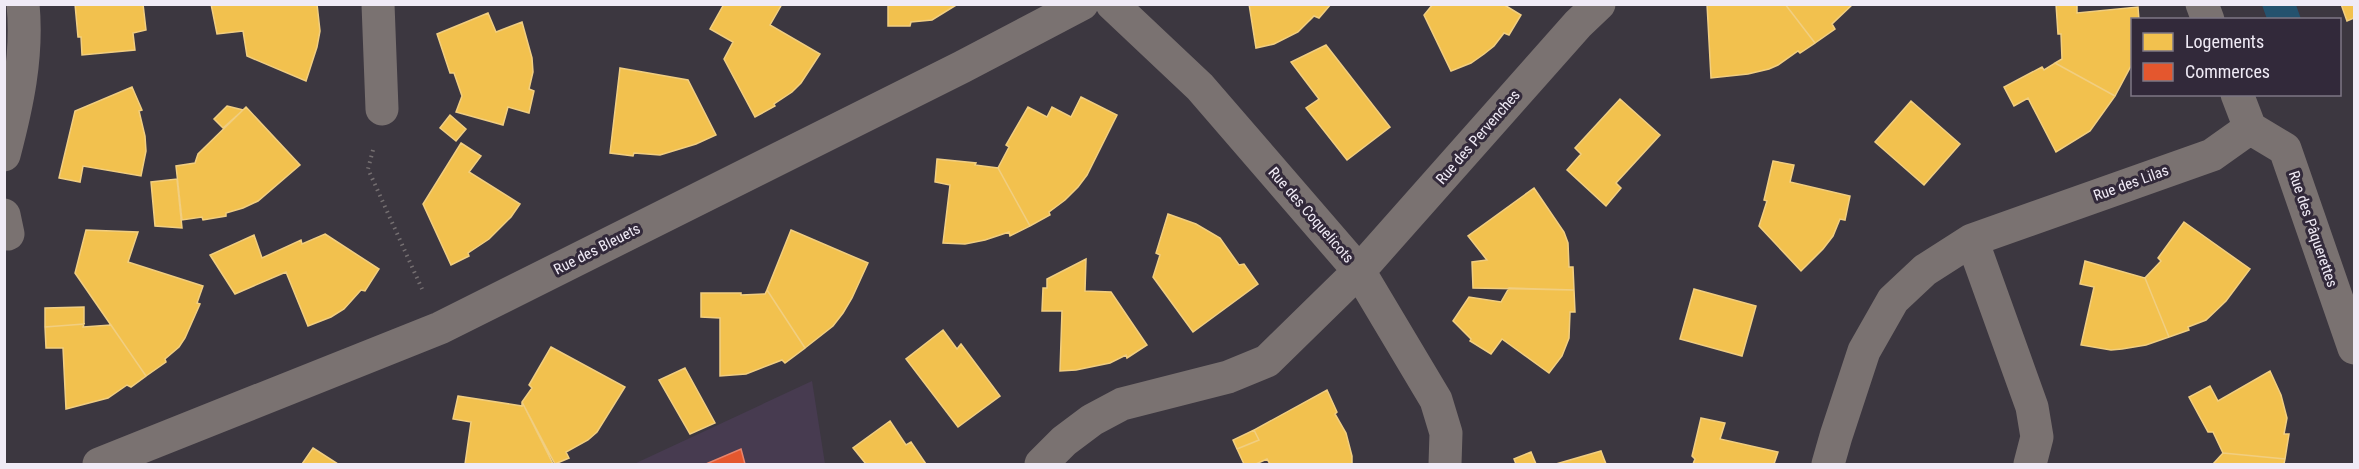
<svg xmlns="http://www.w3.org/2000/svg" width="2359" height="469" font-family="'Roboto Condensed',sans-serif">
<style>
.built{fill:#473b50}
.water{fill:#24526e}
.homes{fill:#f2c14e;stroke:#f1ce80;stroke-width:1.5}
.shops{fill:#e4572e;stroke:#e8836a;stroke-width:1.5}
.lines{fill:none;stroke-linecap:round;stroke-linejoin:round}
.path{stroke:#756f71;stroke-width:4;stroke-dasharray:1.5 4.5;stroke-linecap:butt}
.street{stroke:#7a7271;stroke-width:33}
.labels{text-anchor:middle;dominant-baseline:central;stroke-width:6;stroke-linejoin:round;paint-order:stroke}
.street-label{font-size:15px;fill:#f0ebf6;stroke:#32293a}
</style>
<rect width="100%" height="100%" fill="#3c3740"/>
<!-- built -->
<path class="built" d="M812,381l13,83h-191z"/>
<!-- water -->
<path class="water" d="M2262,5h34l5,14h-34z"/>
<!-- homes -->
<path class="homes" d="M75,4h68l3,26 -13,3 2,17 -53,5 -1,-18h-3z
M211,4h106l3,27 -3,16 -11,34 -59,-25 -4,-25 -26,3z
M724,4h58l-12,21 50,29 -19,29 -9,9 -18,12 1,2 -20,11 -31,-58 9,-17 -23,-13z
M888,4h70l-26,16 -21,2 -1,4h-22z
M1249,4h82l-12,14 -5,-2 -16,16 -24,12 -18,4z
M1433,4h70l18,11 -12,20 -5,-2 -10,13 -10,8 -13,9 -20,8 -27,-56z
M1707,4h78l30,39 -15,10 -2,-2 -20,14 -9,4 -21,5 -37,4z
M1785,4h68l-21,20 3,5 -20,14z
M2056,4h21v9l61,-6 1,13h-7v44l-17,32 -60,-33 7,-4 -1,-25h-3z
M2341,4h13v14l-7,3z
M488,13l8,19 26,-10 10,36 1,14 -4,17 5,2 -5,22 -21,-6 -5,18 -47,-13 6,-16 -8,-23h-4l-13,-39z
M1326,45l64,82 -43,33 -41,-52 13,-9 -28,-37z
M2055,63l60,33 -25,35 -34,21 -28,-54 -14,8 -10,-19 38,-20 2,3z
M620,68l68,12 28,55 -20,9 -36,11 -26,-2 -1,3 -23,-3z
M132,87l10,23 -3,1 6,25 1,15 -5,25 -58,-10 -3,16 -21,-4 16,-67z
M1081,97l36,18 -30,60 -9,12 -13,13 -16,12 1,3 -20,11 -32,-58 11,-21 -3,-2 22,-38 19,10 5,-10 19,10z
M1620,99l40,36 -44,48 5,5 -15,18 -39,-36 14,-16 -6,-6z
M1911,101l49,43 -36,41 -49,-43z
M227,106l16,4 -20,18 -9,-9z
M246,107l54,58 -42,36 -15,7 -17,5v3l-23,4 -1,-3 -20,3 -6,-54 19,-3 3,-9z
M450,115l16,14 -10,12 -16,-13z
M461,143l20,13 -12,16 51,32 -9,13 -22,22 -21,14 1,3 -18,9 -28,-61z
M937,159l39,4 -1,2 23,3 32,58 -20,10 -1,-4 -24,8 -20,4 -22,-1 7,-58 -15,-3z
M1773,161l21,4 -4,17 60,14 -5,24 -5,-1 -7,17 -10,13 -22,22 -42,-45 8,-25 -3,-1z
M177,179l5,49 -27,-2 -4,-44z
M1534,188l30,44 4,11 1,24h4l1,23 -101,-2 -1,-26 15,-2 -19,-24z
M1168,214l28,10 24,14 19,27 5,-1 14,20 -65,48 -40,-55 7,-22 -4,-2z
M2184,222l66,47 -24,32 -20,19 -18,7 1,3 -20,7 -24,-59 16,-17 -3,-3z
M86,230l52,2 -10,30 75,24 -6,17 3,1 -15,34 -6,9 -14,12 1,3 -20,14 -71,-103z
M791,230l77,33 -16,35 -9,15 -10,13 -28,22 -38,-58z
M325,234l54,35 -14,22 -4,-1 -17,19 -13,8 -23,9 -22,-54 -51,22 -25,-39 44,-20 8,23 39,-18 1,4z
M1086,259l-1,32 26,1 36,53 -20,13 -1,-3 -16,8 -34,7 -16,1 2,-60h-20l1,-23h4v-9z
M2085,261l60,17 24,59 -23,8 -24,4 -11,1 -30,-5 13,-58 -14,-3z
M1509,288l65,2 1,22h-5l-1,26 -7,18 -13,17 -47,-34 -11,15 -21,-13 1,-2 -18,-18 16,-24 32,5z
M1694,289l62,17 -14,50 -62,-17z
M767,290l38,58 -20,15 -3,-3 -36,14 -26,2v-58l-19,-1v-24h40v2l24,-1z
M84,307v17l-39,3v-19z
M84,324l-1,3 28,-2 35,51 -15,11 -4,-2 -19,13 -42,11 -3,-61h-17l-1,-21z
M943,330l14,19 4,-5 39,52 -42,31 -52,-68z
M551,347l74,40 -28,45 -9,8 -22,12 3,6 -14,6 -33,-62 10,-14 -3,-3z
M685,368l30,55 -25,11 -31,-54z
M2270,371l11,24 6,23 -3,16h5l-4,25 -62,-6 -10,-21h-5l-19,-35 21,-11 8,15z
M1327,390l10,22 -2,2 11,19 6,23v8h-82l-3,-5 -11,5h-12l-7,-15 22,-9 -5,-10z
M458,396l64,10v-4l31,62h-88l6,-42 -18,-3z
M1701,418l24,5 -5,16 58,13 -4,12h-81l2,-5 -3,-3z
M890,421l16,24 5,-3 15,22h-60l-13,-16z
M1254,430l5,10 -22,9 -4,-9z
M313,448l25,16h-36z
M1601,451l5,13h-50z
M1531,452l5,12h-20l-2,-5z
M2223,453l62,6 -1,5h-71z"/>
<!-- shops -->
<path class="shops" d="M741,449l4,15h-39z"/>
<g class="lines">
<!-- path -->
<path class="path" d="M373,150l-5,19 54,120"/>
<!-- street -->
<path class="street" d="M378,4l4,105
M1112,4l88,83 159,184 77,129 10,33 -1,31
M2202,4l6,16
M2250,128l35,21 69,199
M4,155c13,-49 24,-99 19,-151
M4,215l4,19
M1972,240l60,167 5,30 -7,27
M99,464l341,-136 522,-261 120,-63
M1041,464l23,-23 28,-21 30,-16 106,-27 39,-16 92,-90 219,-247 21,-20
M1828,464l8,-28 28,-85 29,-51 32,-30 47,-30 240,-85 38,-27 -13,-34"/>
</g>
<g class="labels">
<!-- street labels -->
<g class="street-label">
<text transform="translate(1478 137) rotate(-49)">Rue des Pervenches</text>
<text transform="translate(2131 183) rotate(-20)">Rue des Lilas</text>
<text transform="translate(1311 215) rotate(49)">Rue des Coquelicots</text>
<text transform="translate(2313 229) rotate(71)">Rue des Pâquerettes</text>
<text transform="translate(597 249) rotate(-27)">Rue des Bleuets</text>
</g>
</g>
<!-- border -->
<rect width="2359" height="469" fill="none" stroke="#f0ebf6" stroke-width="12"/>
<!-- legend -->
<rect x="2131" y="18" width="210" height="78" fill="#32293a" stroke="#7e7785" stroke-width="1.5"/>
<rect x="2143" y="33" width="30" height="18" fill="#f2c14e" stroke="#7e7785" stroke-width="1.5"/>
<text x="2185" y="48" font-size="18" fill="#f0ebf6">Logements</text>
<rect x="2143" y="63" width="30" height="18" fill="#e4572e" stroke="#7e7785" stroke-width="1.5"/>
<text x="2185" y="78" font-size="18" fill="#f0ebf6">Commerces</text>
</svg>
